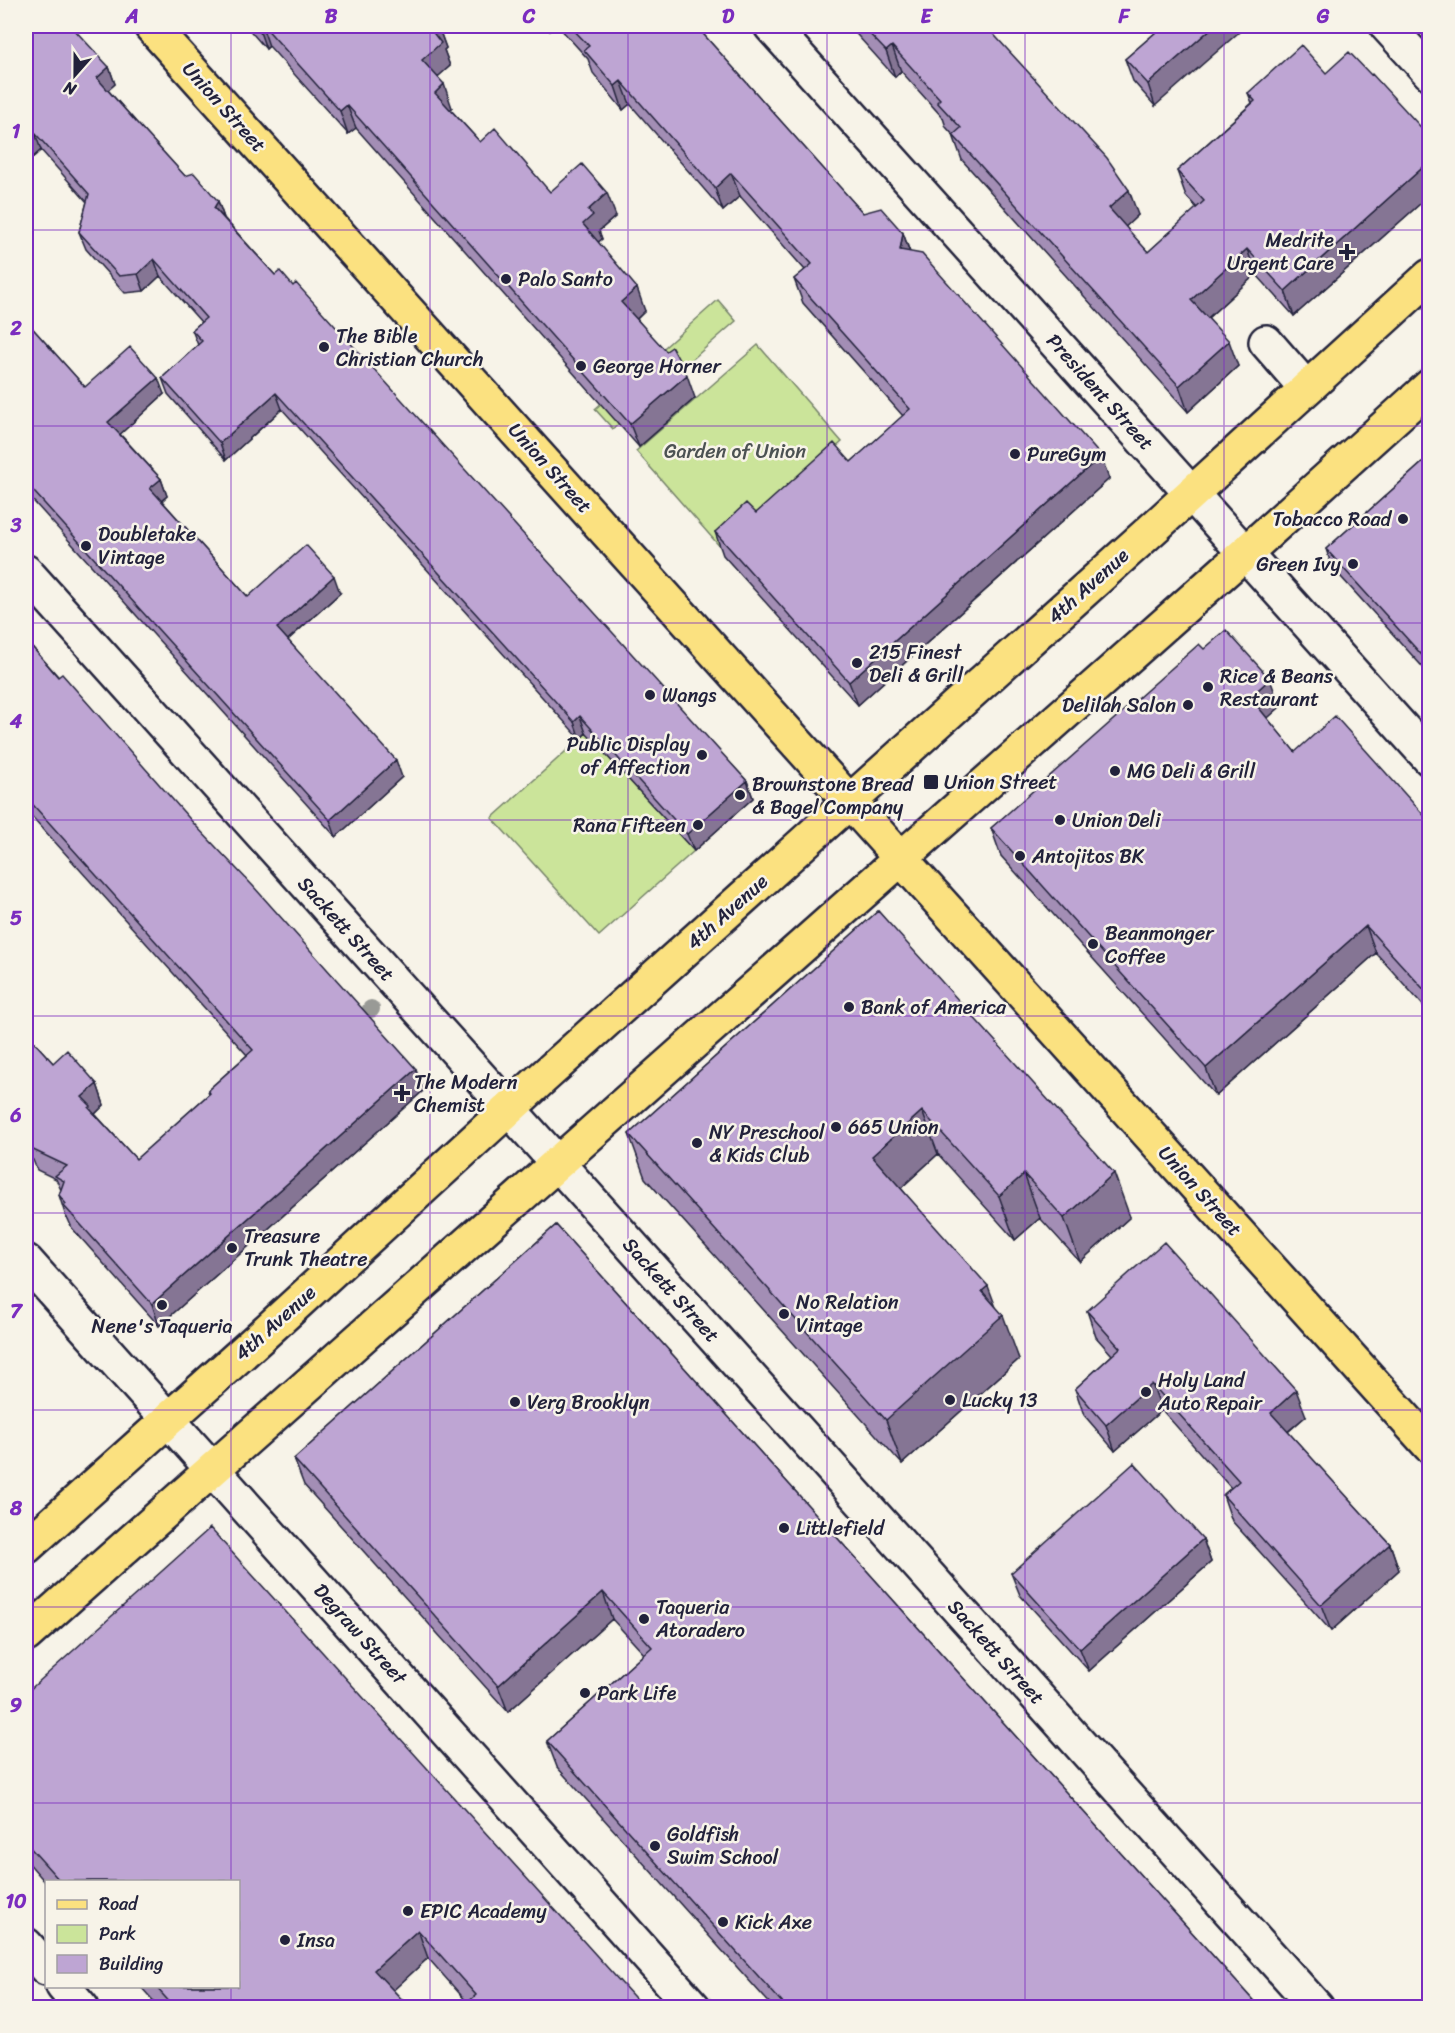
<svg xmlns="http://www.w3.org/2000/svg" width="1455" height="2033" font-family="Sriracha,sans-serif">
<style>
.green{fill:#cbe49a;stroke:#76836a;stroke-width:1.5}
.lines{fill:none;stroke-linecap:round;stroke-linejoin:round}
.minor-casing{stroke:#22223b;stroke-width:38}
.major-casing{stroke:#22223b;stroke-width:38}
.minor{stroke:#f7f3e8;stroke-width:33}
.major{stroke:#fbe180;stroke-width:33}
.tree{fill:#999a96}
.wall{fill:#a38eb5;stroke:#22223b;stroke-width:1.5}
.shaded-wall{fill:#857494;stroke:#22223b;stroke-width:1.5}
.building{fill:#bea5d3;stroke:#22223b;stroke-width:1.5}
.grid{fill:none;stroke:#7b2cbf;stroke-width:1.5;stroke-opacity:0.55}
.poi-dot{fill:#22223b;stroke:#f7f3e8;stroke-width:2}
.labels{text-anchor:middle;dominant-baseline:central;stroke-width:5;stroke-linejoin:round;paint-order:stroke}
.street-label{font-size:20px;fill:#22223b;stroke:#f7f3e8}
.poi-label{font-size:20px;fill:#22223b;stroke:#f7f3e8;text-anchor:start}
.park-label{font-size:20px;fill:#4c5253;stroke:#f7f3e8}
.neatline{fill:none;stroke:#7b2cbf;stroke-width:2}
.grid-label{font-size:20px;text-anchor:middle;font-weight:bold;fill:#7b2cbf}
</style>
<rect width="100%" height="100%" fill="#f7f3e8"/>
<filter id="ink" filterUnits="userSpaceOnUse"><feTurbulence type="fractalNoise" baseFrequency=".0167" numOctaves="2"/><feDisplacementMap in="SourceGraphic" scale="12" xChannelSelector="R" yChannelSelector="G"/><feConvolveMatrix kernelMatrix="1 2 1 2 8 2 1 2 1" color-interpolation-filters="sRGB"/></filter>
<g filter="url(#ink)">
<!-- green -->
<path class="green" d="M718,300l18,21 -123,108 -18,-20z
M758,345l84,97 -120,107 -86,-98z
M586,733l108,118 -95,85 -107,-118z"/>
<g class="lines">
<!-- minor casing -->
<g class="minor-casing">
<path id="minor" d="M771,26l659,733
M1387,26l43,47
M1266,342l40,46
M26,572l1291,1436
M26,1261l668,747
M26,1945l20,23
M63,1986l19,22"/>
</g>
<!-- major casing -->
<g class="major-casing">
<path id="major" d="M151,26l1279,1420
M26,1547l232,-208 280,-257 619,-557 273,-249
M26,1635l1218,-1081 186,-168"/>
</g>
<!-- minor -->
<use href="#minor" class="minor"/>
<!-- major -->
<use href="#major" class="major"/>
</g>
<!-- trees -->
<circle class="tree" cx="371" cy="1009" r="9"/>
<!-- wall -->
<path class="wall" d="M26,26l83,41 6,17 -7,6 28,32 49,54 33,25 6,17 51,57 472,506 6,17 -59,53 -108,-118 -6,6 -298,-330 -56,51 -58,-66 -6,-16 36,-33 -6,-15 9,-8 -41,-46 -16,15 -19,2 -39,-44 -7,-17 8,-30 -46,-52 -12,11 -3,-3z
M246,26h192l8,22 -2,2 6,16 -13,11 15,31 -2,1 30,33 70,50 66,24 -17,15 3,8 -4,3 47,69 -8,8 58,79 -56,49 -283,-319 -8,6 -79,-88 -3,3z
M558,26h138l167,187 40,20 7,19 199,227 -251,226 -135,-150 -8,-23 41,-19 95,-51 52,-46 -100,-113 -9,-24 11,-9 -65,-74 -17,15 -93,-107 -7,6 -30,-37 -5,-14z
M849,26h137l152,189 -13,12 23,25 49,-44 -11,-12 -9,-25 75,-68 -4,-10 78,-20 104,64v58l-136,121 -38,-42 -48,44 30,48 -50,46 -226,-252 -9,-25 -7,-8 -3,-9 -42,-47 -6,6z
M1163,26l-8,80 -22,-25 -8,-22z
M26,321l59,66 79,7 -44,40 41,45 6,17 -5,5 86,96 92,-4 -52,47 114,137 -66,60 -310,-344z
M1430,456v219l-98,-108 -6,-18z
M26,640l398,450 -265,236 -87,-98 -4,-9 -2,-2 -7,-22 2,-5 -5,-11 -19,-9 -4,-10 -7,-4v-123l27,30 44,21 7,21 -9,9 41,45 73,-65 -1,-4 39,-35 -221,-245z
M1204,649l76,58 -13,11 28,34 135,70v191l-54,-60 -160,143 -215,-240 -10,-28z
M878,911l252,306 -50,45 -40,-44 -25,22 -77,-86 -37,34 95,120 23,51 -117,105 -257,-286 -16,-44z
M556,1225l703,782h-486l-216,-240 -10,-26 97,-87 -32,-35 -104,93 -204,-227 -10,-26z
M1087,1311l219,105 -18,16 102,112 9,26 -68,61 -99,-110 -9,-26 8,-7 -69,-78 -47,41 -31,-36 -9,-26 37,-34 -16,-18z
M1203,1539l8,23 -122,109 -69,-76 -9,-22z
M26,1693l617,314 -175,-4 -40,-45 -35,32 16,17h-250l-19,-21h98v-105h-192v2l-20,-23z"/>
<!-- shaded-wall -->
<path class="shaded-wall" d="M258,26h4l7,20 -3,3z
M436,26h2l8,22 -2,2 6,16 -19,17 -9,-23 9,-30z
M548,26h9l-7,5z
M1214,26h32l-91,80 -7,-22z
M892,46l9,25 -6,6 -9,-26z
M109,67l6,17 -12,11 -6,-17z
M621,81l9,23 -7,6 -8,-24z
M444,84l8,24 -9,8 -8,-23z
M347,105l9,23 -8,6 -8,-23z
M35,133l6,17 -12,11 -3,-9v-10z
M1430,161v34l-136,121 -9,-25z
M731,173l9,23 -17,15 -8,-23z
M1129,190l9,25 -20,19 -9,-26z
M607,193l9,23 -17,15 3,8 -10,8 -9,-23 5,-14z
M218,201l6,17 -10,-10z
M903,233l8,23 -11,-6z
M1247,249l9,25 -56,51 -9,-25z
M154,259l6,17 -16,15 -6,-17z
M637,288l8,23 -15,14 -9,-23z
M1229,341l9,25 -50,46 -9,-26z
M687,375l8,23 -56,49 -9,-23z
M158,378l6,16 -49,45 -7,-17z
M276,393l6,16 -56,51 -6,-17z
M1101,456l8,23 -251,226 -9,-23z
M161,479l6,17 -11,9 -6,-17z
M334,576l6,17 -57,51 -6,-16z
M1270,679l10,28 -20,18 -10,-28z
M580,716l6,17 -6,6 -6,-17z
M396,760l6,17 -66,60 -6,-17z
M747,781l6,17 -59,53 -7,-17z
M1366,926l10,27 -160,143 -10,-28z
M416,1069l8,21 -265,236 -7,-22z
M97,1084l7,21 -10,10 -12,-18z
M922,1111l16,43 -50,46 -16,-44z
M1114,1173l16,44 -50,45 -16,-44z
M1024,1174l16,44 -25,22 -16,-44z
M988,1286l12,32 3,-3 16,44 -117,105 -16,-44 96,-129z
M1152,1384l10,26 -47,41 -9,-26z
M1296,1390l10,26 -26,22 -9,-25z
M1203,1539l8,23 -122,109 -9,-22z
M1390,1544l9,26 -68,61 -10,-26z
M603,1592l9,27 -104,93 -10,-26z
M418,1930l10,28 -43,40 -11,-28z"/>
<!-- building -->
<path class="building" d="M26,26h45l38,41 -12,11 39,44 49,54 9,-3 24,28 -4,7 61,67 5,-4 13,15 3,-3 451,498 -60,53 -107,-118 -6,6 -298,-329 -56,50 -58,-65 40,-37 -10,-11 14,-12 -52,-59 -16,15 -19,2 -40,-44 10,-38 -54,-61 -9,9z
M264,26h172l-5,4 10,13 -19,17 22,24 -9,9 45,49 15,-14 55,64 32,-28 25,29 -19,17 5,5 -10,9 54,64 -16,14 45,49 6,-4 15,28 -57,49 -283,-319 -7,6z
M570,26h126l167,187 18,-5 22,25 -3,17 22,4 179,202 -252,226 -134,-150 31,-29 10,10 78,-70 17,19 59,-53 -116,-130 18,-15 -81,-91 -16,15 -94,-107 -6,5 -31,-36 5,-4z
M862,26h124l121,132 22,32 -20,18 39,44 56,-51 -27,-30 78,-70 -7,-8 53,-48 25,28 23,-21 22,23 1,-1 58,63v24l-145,130 -38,-42 -56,51 38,41 -50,45 -226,-251 8,-7 -24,-26 3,-3 -48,-53 -6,5z
M1163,26h51l-66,58 -23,-25z
M26,321l59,66 45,-40 28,31 -50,44 53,57 -11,9 98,109 58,-52 28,31 -57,52 119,132 -66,60 -304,-337z
M1430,456v208l-104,-115z
M1226,630l44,49 -20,18 45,55 40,-36 95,106v174l-64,-70 -160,142 -215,-240 208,-184 5,5z
M26,640l32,37 4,-3 134,152 57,60 163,183 -264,235 -88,-98 2,-2 -7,-9 5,-14 -9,-5 12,-10 -38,-18 -1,-8 -2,-1v-106l27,30 14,-13 30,34 -15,13 9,9 -2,2 47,51 74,-66 -2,-3 45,-40 -227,-253z
M878,911l236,262 -50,45 -40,-44 -25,22 -77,-85 -50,45 116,130 -6,5 21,24 -117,105 -257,-286z
M556,1225l703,782h-473l-239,-266 105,-94 -49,-55 -105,94 -204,-227z
M1164,1242l132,148 -25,23 119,131 -69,61 -98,-110 16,-14 -87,-97 -46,41 -31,-36 45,-41 -33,-37z
M1134,1463l69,76 -123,110 -69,-76z
M210,1528l433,479h-180l13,-12 -58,-65 -44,40 35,37h-235l-19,-21h83v-105h-178l-34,-38v-150z"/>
</g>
<!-- grid -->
<path class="grid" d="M231,26v1856M430,26v1982M628,26v1982M827,26v1982M1025,26v1982M1224,26v1982M26,230h1404M26,426h1404M26,623h1404M26,820h1404M26,1016h1404M26,1213h1404M26,1410h1404M26,1607h1404M26,1803h1404M231,1986v22"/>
<!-- markers -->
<g class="poi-dot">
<path d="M1344 243h6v6h6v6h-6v6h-6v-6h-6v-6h6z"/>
<circle cx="506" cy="279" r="6"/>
<circle cx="324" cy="347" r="6"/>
<circle cx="581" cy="366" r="6"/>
<circle cx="1015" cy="454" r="6"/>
<circle cx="1403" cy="519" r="6"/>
<circle cx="86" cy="546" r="6"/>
<circle cx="1353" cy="564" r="6"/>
<circle cx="857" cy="663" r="6"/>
<circle cx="1208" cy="687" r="6"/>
<circle cx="650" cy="695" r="6"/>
<circle cx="1188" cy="705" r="6"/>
<circle cx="702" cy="755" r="6"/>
<circle cx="1115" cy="771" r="6"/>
<rect x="923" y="774" width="16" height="16" rx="3"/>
<circle cx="740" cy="795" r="6"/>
<circle cx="1060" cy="820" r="6"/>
<circle cx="698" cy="825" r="6"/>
<circle cx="1020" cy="856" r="6"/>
<circle cx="1093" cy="944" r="6"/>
<circle cx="849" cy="1007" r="6"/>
<path d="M399 1084h6v6h6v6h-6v6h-6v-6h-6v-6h6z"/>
<circle cx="836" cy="1127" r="6"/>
<circle cx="697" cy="1143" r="6"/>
<circle cx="232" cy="1248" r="6"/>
<circle cx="162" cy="1305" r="6"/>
<circle cx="784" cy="1314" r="6"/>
<circle cx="1146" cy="1392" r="6"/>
<circle cx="950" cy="1400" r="6"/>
<circle cx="515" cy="1402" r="6"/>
<circle cx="784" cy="1528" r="6"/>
<circle cx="644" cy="1619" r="6"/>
<circle cx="585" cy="1693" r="6"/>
<circle cx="655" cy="1846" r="6"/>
<circle cx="408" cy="1911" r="6"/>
<circle cx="723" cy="1922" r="6"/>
<circle cx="285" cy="1940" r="6"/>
</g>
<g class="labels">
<!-- street labels -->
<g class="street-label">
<text transform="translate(224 107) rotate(48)">Union Street</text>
<text transform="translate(1100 392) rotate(48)">President Street</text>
<text transform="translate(550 468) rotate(48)">Union Street</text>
<text transform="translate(1088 586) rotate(-42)">4th Avenue</text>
<text transform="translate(727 912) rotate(-42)">4th Avenue</text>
<text transform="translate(346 929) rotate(48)">Sackett Street</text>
<text transform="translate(1200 1191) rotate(48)">Union Street</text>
<text transform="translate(671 1290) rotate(48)">Sackett Street</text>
<text transform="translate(275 1323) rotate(-42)">4th Avenue</text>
<text transform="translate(360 1634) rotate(48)">Degraw Street</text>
<text transform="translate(996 1652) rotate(48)">Sackett Street</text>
</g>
<!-- poi labels -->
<g class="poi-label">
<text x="1334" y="240" text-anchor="end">Medrite<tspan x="1334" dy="23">Urgent Care</tspan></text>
<text x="518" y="279">Palo Santo</text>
<text x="336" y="336">The Bible<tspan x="336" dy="23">Christian Church</tspan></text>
<text x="593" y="366">George Horner</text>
<text x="1027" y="454">PureGym</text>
<text x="1391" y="519" text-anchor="end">Tobacco Road</text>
<text x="98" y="534">Doubletake<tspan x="98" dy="23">Vintage</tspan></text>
<text x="1341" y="564" text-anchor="end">Green Ivy</text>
<text x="869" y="652">215 Finest<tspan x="869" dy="23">Deli &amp; Grill</tspan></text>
<text x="1220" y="676">Rice &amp; Beans<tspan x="1220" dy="23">Restaurant</tspan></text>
<text x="662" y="695">Wangs</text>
<text x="1176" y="705" text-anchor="end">Delilah Salon</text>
<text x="690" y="744" text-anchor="end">Public Display<tspan x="690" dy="23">of Affection</tspan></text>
<text x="1127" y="771">MG Deli &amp; Grill</text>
<text x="944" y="782">Union Street</text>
<text x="752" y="784">Brownstone Bread<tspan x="752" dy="23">&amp; Bagel Company</tspan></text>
<text x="1072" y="820">Union Deli</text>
<text x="686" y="825" text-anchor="end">Rana Fifteen</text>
<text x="1032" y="856">Antojitos BK</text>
<text x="1105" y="933">Beanmonger<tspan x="1105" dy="23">Coffee</tspan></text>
<text x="861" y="1007">Bank of America</text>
<text x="414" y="1082">The Modern<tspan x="414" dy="23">Chemist</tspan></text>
<text x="848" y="1127">665 Union</text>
<text x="709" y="1132">NY Preschool<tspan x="709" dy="23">&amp; Kids Club</tspan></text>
<text x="244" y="1236">Treasure<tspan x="244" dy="23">Trunk Theatre</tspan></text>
<text x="796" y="1302">No Relation<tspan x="796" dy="23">Vintage</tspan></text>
<text x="162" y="1326" text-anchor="middle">Nene's Taqueria</text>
<text x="1158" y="1380">Holy Land<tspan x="1158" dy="23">Auto Repair</tspan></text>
<text x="962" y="1400">Lucky 13</text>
<text x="527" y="1402">Verg Brooklyn</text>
<text x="796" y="1528">Littlefield</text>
<text x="656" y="1607">Taqueria<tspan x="656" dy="23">Atoradero</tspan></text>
<text x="597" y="1693">Park Life</text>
<text x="667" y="1834">Goldfish<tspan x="667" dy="23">Swim School</tspan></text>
<text x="420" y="1911">EPIC Academy</text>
<text x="735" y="1922">Kick Axe</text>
<text x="297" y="1940">Insa</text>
</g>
<!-- park labels -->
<g class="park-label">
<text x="735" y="451">Garden of Union</text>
</g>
</g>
<!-- margin -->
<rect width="1455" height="2033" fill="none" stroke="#f7f3e8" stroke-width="66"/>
<!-- legend -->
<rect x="45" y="1880" width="195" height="108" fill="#f7f3e8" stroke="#a29fa3" stroke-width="1.5"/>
<rect x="57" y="1900" width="30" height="9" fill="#fbe180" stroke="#a29fa3" stroke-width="1.5"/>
<text x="99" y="1910" font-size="18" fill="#22223b">Road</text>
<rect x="57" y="1925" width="30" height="18" fill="#cbe49a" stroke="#a29fa3" stroke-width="1.5"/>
<text x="99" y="1940" font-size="18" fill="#22223b">Park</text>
<rect x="57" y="1955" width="30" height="18" fill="#bea5d3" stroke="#a29fa3" stroke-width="1.5"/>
<text x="99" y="1970" font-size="18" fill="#22223b">Building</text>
<!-- north arrow -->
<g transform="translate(75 75) rotate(201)" stroke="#f7f3e8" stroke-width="4.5" paint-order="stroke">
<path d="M0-4.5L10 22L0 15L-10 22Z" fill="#22223b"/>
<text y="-9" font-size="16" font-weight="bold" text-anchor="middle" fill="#22223b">N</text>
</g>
<rect x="33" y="33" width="1389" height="1967" class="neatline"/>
<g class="grid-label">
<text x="132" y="23">A</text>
<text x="331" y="23">B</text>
<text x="529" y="23">C</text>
<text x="728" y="23">D</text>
<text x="926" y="23">E</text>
<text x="1124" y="23">F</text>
<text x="1323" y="23">G</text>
<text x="16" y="138">1</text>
<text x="16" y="335">2</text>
<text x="16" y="532">3</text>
<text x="16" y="728">4</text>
<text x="16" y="925">5</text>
<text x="16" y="1122">6</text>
<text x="16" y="1318">7</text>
<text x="16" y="1515">8</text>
<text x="16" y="1712">9</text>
<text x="16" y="1908">10</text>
</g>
</svg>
